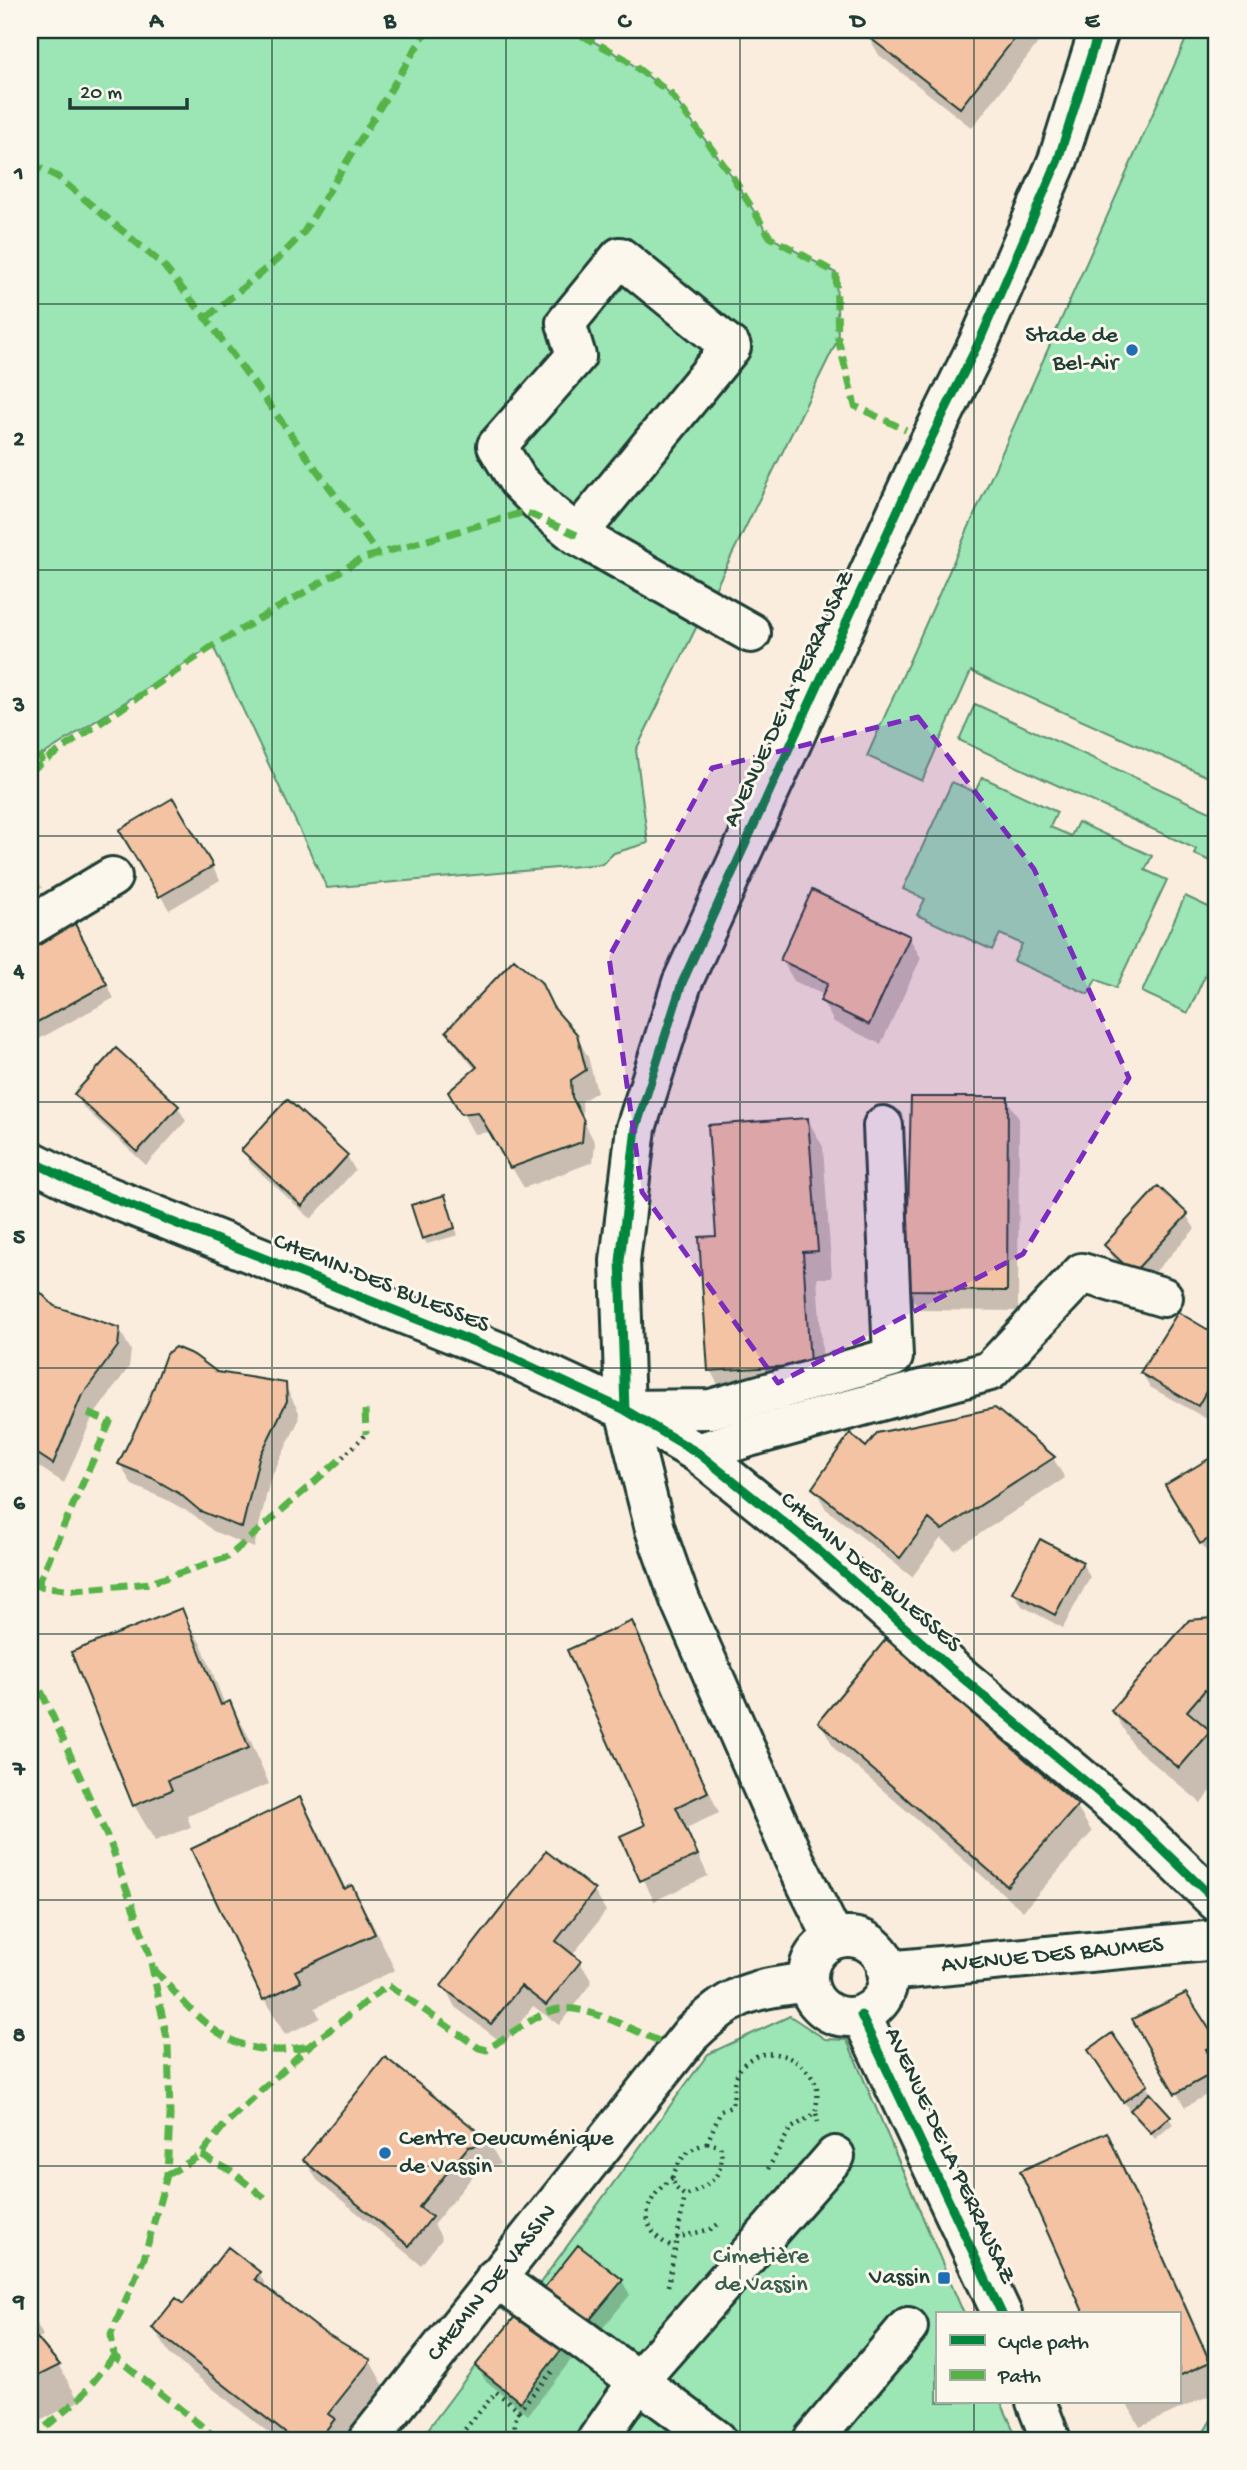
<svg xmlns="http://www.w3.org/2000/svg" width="1247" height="2470" font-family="'Gochi Hand',sans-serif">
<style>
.green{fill:#9ce5b4;stroke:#5e9174;stroke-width:2}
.shadow{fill:#0003}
.building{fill:#f4c3a3;stroke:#1f3d34;stroke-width:2}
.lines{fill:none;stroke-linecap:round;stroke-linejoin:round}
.minor-casing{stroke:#1f3d34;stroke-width:44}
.path{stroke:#1f3d34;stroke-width:4.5;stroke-dasharray:2 5;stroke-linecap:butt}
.minor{stroke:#fbf7ec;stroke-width:38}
.quiet{stroke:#55b346;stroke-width:7;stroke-dasharray:14 7;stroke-linecap:butt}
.cycleway-casing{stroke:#fbf7ec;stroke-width:13}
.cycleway{stroke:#00873e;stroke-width:9}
.marked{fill:#7b2cbf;fill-opacity:0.2;stroke:#7b2cbf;stroke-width:5;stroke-dasharray:14 9;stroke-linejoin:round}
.grid{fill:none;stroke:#1f3d34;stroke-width:2;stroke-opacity:0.55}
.poi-dot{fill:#1f6fb2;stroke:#fbf7ec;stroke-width:2.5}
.labels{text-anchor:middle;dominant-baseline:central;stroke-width:6;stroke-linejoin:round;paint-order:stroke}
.poi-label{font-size:24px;fill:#1f3d34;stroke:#fbf7ec;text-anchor:end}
.street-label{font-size:24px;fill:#1f3d34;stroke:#fbf7ec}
.park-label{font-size:24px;fill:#385f4e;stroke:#fbf7ec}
.neatline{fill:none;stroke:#1f3d34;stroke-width:2.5}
.grid-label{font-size:23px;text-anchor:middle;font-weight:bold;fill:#1f3d34}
</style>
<rect width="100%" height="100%" fill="#faeddd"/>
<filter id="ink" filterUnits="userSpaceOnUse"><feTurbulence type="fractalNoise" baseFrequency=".0143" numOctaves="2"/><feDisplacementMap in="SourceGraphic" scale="14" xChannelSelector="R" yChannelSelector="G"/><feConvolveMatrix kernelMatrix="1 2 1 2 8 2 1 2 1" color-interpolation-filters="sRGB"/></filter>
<g filter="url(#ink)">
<!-- green -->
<path class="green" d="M30,30h532l23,7 39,21 47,36 61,82 38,61 66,36 2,66 -202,411 12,93 -34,10 -12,11 -275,24 -114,-242 -183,117z
M1190,30h27v751l-246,-110 -49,110 -55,-25z
M975,704l237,109 2,-3 3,2v52l-23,-10 2,-5 -237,-109z
M982,777l75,35 -7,15 21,9 7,-14 74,34 -7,14 22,10 -51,108 -20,-9 -8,15 -74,-33 8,-17 -22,-10 -8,16 -75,-35 8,-16 -22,-10 49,-107 23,10z
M1185,896l32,15v38l-29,64 -46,-21z
M790,2016l35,23 22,1 117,274h-27v88h64l17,38h-598l55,-74 46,-57 187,-255z
M1217,2410v30h-18z"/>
<!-- shadow -->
<path class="shadow" d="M871,30h172l2,4 -73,94 -93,-73 -12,-21z
M172,800l48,80 -51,30 -47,-80z
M35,876l7,12 -12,6v-16z
M73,924l41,74 -75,41 -9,-15v-75z
M909,937l12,21 -40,86 -47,-22 -12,-21 2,-6 -30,-14 -12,-21z
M556,1014l20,21 12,22 9,35 -15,9 1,19 12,23 -2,19 -69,26 -33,-56 -17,2 -23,-42 25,-22 -15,-18 -12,-21z
M76,1095l102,12 8,14 -40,44 -62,-57z
M1007,1099l12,20 -1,192 -99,-1 -12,-21z
M287,1102l60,54 8,14 -44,49 -60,-55 -8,-14z
M808,1120l15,27 9,131h-15l8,113 -100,6 -15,-27 8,-132z
M1158,1189l29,27 8,13 -53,57 -28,-27 -8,-14z
M444,1197l14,38 -31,9 -4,-6z
M30,1284l23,23 66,22 12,21 -2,17 -37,51 -28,65 -34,-22z
M1179,1314l38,23v63l-10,19 -57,-32 -8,-14z
M217,1374l67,10 15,28 -1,10 -28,58 -16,68 -41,-17 -19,-16 -29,-16 -33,-14 -12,-21z
M994,1410l59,48 12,20 -110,72 -14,-12 -29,39 -86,-68 -12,-21 52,-39z
M1217,1456v96l-8,4 -42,-71z
M1082,1563l8,14 -27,51 -41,-22 -9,-14z
M181,1610l21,36 23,59 5,-2 20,36 19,45 -82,32 4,11 -36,14 -21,-36z
M1211,1620l6,5v111l-3,4 3,5v39l-16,19 -67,-56 -21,-36z
M631,1623l12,21 76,169 -33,15 22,48 -54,25 -32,-64 25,-11z
M820,1722l256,84 16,26 -69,79 -188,-162z
M300,1799l20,36 26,54 6,-2 20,36 23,47 -80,38 5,10 -35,17 -20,-36z
M594,1891l12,20 -34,45 8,6 12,20 -33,43 -26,-19 -29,38 -49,-37 -11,-21z
M1185,1995l32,49v17l-5,2 5,8v18l-32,18 -51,-87z
M385,2059l105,86 11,19 -21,3 -46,57 8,15 -21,26 -104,-85 -12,-20z
M1098,2064l48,22 27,38 -18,15 -21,-26 -2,1z
M1106,2134l15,26 96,214v18l-77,35 -14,-25h53v-88h-93l-64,-142z
M259,2273l11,20 51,39 49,29 15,27 -40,52h-67l-108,-85 -16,-27 29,-22z
M622,2281l8,14 -38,46 -50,-48z
M30,2310l13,26 -7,3 23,27 20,35 -49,25z
M563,2346l8,14 -43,55 -43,-35 -8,-14z"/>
<!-- building -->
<path class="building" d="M869,30h152l-61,78 -95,-74z
M173,798l40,68 -54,31 -40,-67z
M812,890l98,46 -41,89 -49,-24 8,-18 -48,-23z
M74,922l33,62 -77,42v-79z
M514,959l27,23 12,25 24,27 9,36 -15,10 1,17 12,24 -2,21 -72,26 -32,-56 -17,2 -13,-22 29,-25 -31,-36z
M116,1048l63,58 -42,46 -63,-58z
M911,1097h97l-1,194 -101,-1z
M287,1099l61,56 -46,51 -61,-56z
M808,1118l10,133 -15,1 7,113 -102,6 -9,-134 17,-1 -8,-111z
M1158,1186l30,28 -55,59 -29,-28z
M445,1195l10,33 -33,11 -11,-34z
M30,1282l24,24 66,22 -2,18 -37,51 -28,67 -23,-15z
M1178,1312l39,23v37l-19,34 -58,-33z
M175,1347l19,8 23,17 69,11 1,18 -28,57 -17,70 -42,-17 -20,-17 -28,-16 -34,-14 30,-61 18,-49z
M995,1408l60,49 -113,73 -13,-11 -29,39 -88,-70 38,-55 16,14 11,-14z
M1217,1454v80l-17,10 -35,-59z
M1040,1539l43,23 -28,53 -43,-23z
M182,1608l39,97 9,-4 19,47 -81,32 4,10 -39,16 -62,-154z
M1212,1618l5,5v78l-12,-11 -18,21 24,20 -32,37 -68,-57 78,-91z
M632,1621l76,171 -32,15 22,48 -58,26 -20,-45 25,-11 -78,-175z
M886,1639l192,166 -71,81 -189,-164z
M300,1797l44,92 8,-4 23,49 -80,37 6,11 -38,18 -72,-151z
M546,1851l49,39 -39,51 25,20 -35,44 -25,-19 -30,38 -50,-38z
M1186,1993l31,48v3l-11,5 11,22 -42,23 -43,-75z
M1112,2033l36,52 -25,17 -35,-52z
M385,2057l107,86 -24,4 -49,60 13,10 -23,29 -106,-86z
M1150,2093l21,23 -20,17 -21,-23z
M1107,2132l103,230 -31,14v-62h-95l-64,-143z
M578,2245l45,35 -40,48 -43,-35z
M228,2247l32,25 -5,7 67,52 49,29 -43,54 7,5 -17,21h-24l-142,-112 24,-30 7,6z
M521,2309l44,36 -45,57 -45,-36z
M30,2330l30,35 -30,15z"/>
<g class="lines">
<!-- minor casing -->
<g class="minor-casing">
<g id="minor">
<path d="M577,535l154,-188 -111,-90 -54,66 10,33 -79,90 21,35 32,32 27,22 174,98"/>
<path d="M30,926l82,-49"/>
<path d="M30,1160l47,24 425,169 123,57 73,43 118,95 137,122 183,154 81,78"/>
<path d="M625,1410l86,-1 182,-52 -10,-231"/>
<path d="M698,1453l51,-16 241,-66 92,-98 81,24"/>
<circle cx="848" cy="1977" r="40"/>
<path d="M834,1939l-40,-80 -114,-259 -25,-71 -30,-119 -5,-149 16,-133 46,-145 240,-526 58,-117 78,-180 41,-130"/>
<path id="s1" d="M887,1971l330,-31"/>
<path d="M861,2015l141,299"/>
<path d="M495,2278l85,60 137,102"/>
<path d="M1036,2402l15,38"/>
<path id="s2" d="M368,2440l323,-406c45,-43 57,-43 116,-52"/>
<path d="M597,2440l41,-59 197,-225"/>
<path d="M813,2440l95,-113"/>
</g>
</g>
<!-- path -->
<path class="path" d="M343,1457l23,-23
M707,2143l14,-32 10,-4c5,-14 1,-30 12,-42 23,-24 62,-7 73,20 3,8 0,20 0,28
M707,2143l13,3c7,28 -11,41 -35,50l-9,-8 -4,-10c8,-20 14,-28 35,-35z
M768,2169l22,-40 26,-16 2,9
M672,2178c-30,23 -36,52 2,70
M676,2238l35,-9 10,-7
M668,2286l17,-90
M456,2440l40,-48 23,18 36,-42
M518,2440c-5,-11 -4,-19 1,-30"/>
<!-- minor -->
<use href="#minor" class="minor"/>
<!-- quiet -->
<path class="quiet" d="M561,30l24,7 39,21 47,36 61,82 38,61 66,36 2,66 17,67 51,24
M30,163l28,14 104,87 44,54 172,236
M206,318l74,-61 24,-25 123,-202
M30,735l13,27
M30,771l183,-125 148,-87 164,-47 52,23
M365,1410l1,24
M30,1585l44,5 76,-7 78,-26 115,-100
M37,1586l73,-164 -27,-11
M30,1673l13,22 68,150 38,108 19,90 2,73 -3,59 -23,83 -33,76 3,22 105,84
M154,1969c33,37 64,79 117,81 12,1 26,-2 38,-4
M201,2155l30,16 39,31
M167,2175l34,-20 24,-31 84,-78 79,-61 91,63 8,2c17,-12 52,-38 72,-41 29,-4 73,21 100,32
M30,2440l50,-42 34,-42"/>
<!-- cycleway casing -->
<g class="cycleway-casing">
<path id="cycleway" d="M30,1160l47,24 425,169 123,57 73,43 118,95 137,122 183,154 81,78
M625,1410l-5,-149 16,-133 46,-145 240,-526 58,-117 78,-180 41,-130
M861,2015l141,299"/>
</g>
<!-- cycleway -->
<use href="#cycleway" class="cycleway"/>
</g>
</g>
<!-- marked area -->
<path class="marked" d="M918,717l116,152 95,209 -106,176 -245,129 -136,-191 -33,-235 103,-189z"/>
<!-- grid -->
<path class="grid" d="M272,30v2410M506,30v2410M740,30v2410M974,30v2284M30,304h1187M30,570h1187M30,836h1187M30,1102h1187M30,1368h1187M30,1634h1187M30,1900h1187M30,2166h1187M974,2402v38"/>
<!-- markers -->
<g class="poi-dot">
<circle cx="1132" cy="350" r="7"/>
<circle cx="385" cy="2153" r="7"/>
<rect x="937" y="2271" width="14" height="14" rx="3.5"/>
</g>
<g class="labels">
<!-- poi labels -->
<g class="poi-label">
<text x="1118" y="336">Stade de<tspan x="1118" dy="28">Bel-Air</tspan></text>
<text x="399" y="2139" text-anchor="start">Centre Oeucuménique<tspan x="399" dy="28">de Vassin</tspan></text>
<text x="930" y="2278">Vassin</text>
</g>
<!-- street labels -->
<g class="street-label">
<text transform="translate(790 699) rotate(-65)">AVENUE DE LA PERRAUSAZ</text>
<text transform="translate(381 1284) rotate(22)">CHEMIN DES BULESSES</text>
<text transform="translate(870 1573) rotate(41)">CHEMIN DES BULESSES</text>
<text stroke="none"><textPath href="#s1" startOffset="166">AVENUE DES BAUMES</textPath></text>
<text transform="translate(949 2156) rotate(65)">AVENUE DE LA PERRAUSAZ</text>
<text stroke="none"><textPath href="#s2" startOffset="200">CHEMIN DE VASSIN</textPath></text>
</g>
<!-- park labels -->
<g class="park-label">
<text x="761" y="2257">Cimetière<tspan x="761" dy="28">de Vassin</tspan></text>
</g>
</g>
<!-- margin -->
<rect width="1247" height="2470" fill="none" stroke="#fbf7ec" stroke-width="77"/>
<!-- legend -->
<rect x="936" y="2312" width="245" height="91" fill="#fbf7ec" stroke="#a3ada2" stroke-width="2"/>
<rect x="950" y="2335" width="35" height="10" fill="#00873e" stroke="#a3ada2" stroke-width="2"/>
<text x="998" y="2348" font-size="21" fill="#1f3d34">Cycle path</text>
<rect x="950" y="2370" width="35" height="10" fill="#55b346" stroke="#a3ada2" stroke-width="2"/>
<text x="998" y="2382" font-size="21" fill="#1f3d34">Path</text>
<!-- scale -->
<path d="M70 98v10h117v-10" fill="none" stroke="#1f3d34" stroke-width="3.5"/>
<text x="80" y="98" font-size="21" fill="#1f3d34" stroke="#fbf7ec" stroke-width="5" paint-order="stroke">20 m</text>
<rect x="38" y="38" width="1170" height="2394" class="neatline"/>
<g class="grid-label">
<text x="156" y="27">A</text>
<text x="390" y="27">B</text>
<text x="624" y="27">C</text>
<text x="858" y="27">D</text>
<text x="1092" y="27">E</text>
<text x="19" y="179">1</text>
<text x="19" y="445">2</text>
<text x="19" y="711">3</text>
<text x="19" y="977">4</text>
<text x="19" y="1243">5</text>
<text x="19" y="1509">6</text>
<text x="19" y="1775">7</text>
<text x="19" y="2041">8</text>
<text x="19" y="2307">9</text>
</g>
</svg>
